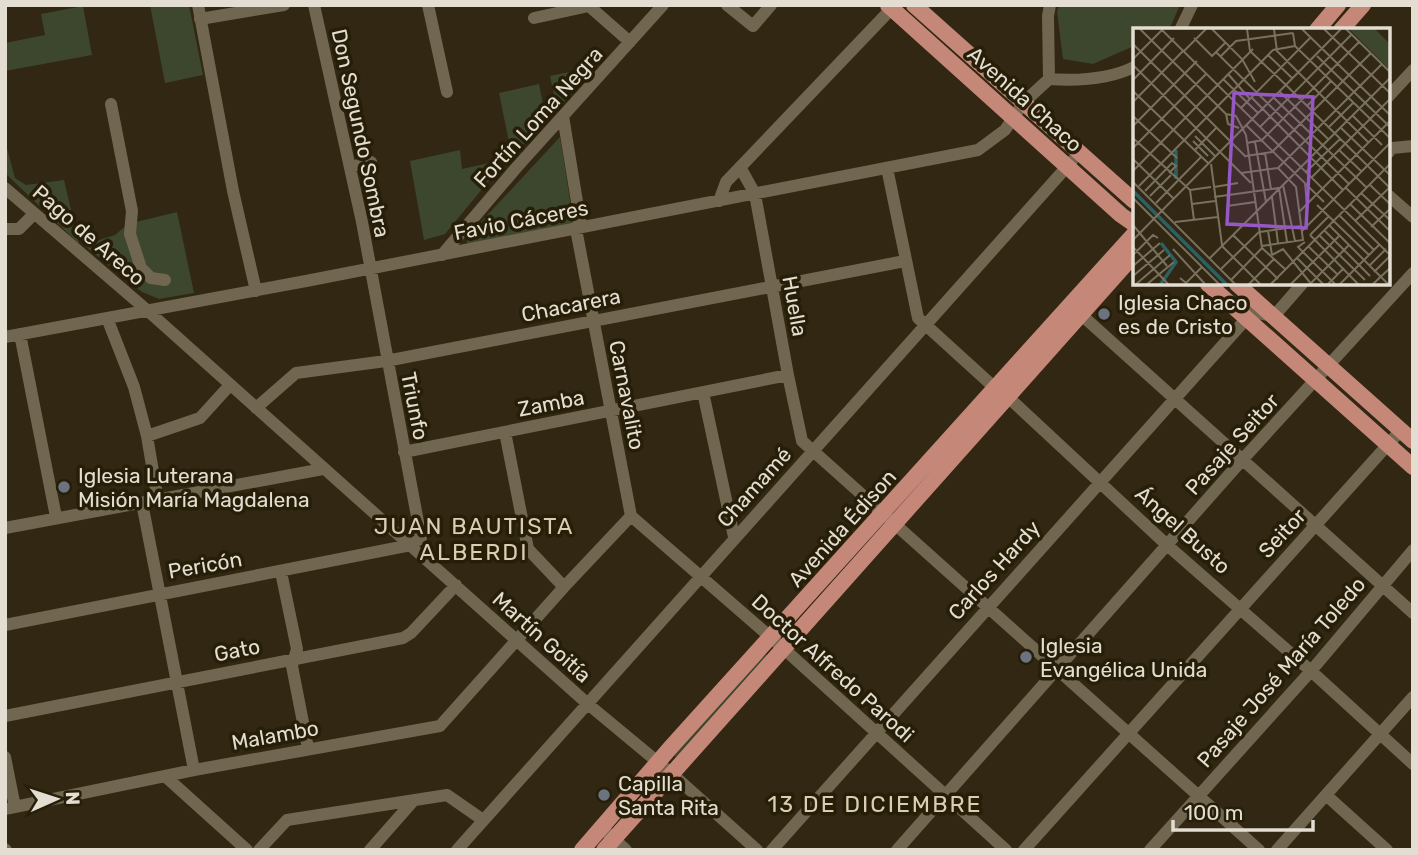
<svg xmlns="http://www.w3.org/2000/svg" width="1418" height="855" font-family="Rubik,sans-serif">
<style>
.green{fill:#3d472d}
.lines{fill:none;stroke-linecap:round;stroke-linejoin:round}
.minor{stroke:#71664f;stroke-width:12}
.major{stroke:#c48778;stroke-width:16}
.worship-dot{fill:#6b7280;stroke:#271e08;stroke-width:2.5}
.labels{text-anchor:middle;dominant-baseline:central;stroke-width:7;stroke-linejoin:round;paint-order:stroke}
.street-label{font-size:21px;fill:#e4ded2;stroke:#271e08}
.poi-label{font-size:21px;fill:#e4ded2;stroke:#271e08;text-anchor:start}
.neighbourhood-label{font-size:23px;letter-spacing:2px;fill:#d9cdb3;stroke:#271e08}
.inset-river{fill:none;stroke:#2d6061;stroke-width:3.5}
.inset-road{fill:none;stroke:#79705f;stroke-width:2}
.view{fill:#9558c4;fill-opacity:0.15;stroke:#9558c4;stroke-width:3.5}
.inset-edge{fill:none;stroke:#e4ded2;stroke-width:3.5}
</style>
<rect width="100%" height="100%" fill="#312712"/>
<!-- green -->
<path class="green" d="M150,5h39l14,70 -38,8z
M1060,5h120l-11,25h-35v16l-41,18 -30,-5 -6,-48z
M83,6l9,49 -87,16v-28l40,-8 -4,-21z
M594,67l-37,42 -7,-33z
M539,84l7,35 -34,38 -13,-64z
M560,137l14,88 -107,19v-7z
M5,141l10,37 11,7 38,-5 15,64 -74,-71z
M460,150l2,19 45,-10 -62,75 -21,6 -14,-79z
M177,212l17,81 -35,6 -17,-7 -58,-47 31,-10 13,-11z
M765,653l4,4 -93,100 -3,-3z"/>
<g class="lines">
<!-- minor -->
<path class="minor" d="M198,5l35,186 23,100
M428,5l19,87
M727,5l26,21 18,-21
M534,18l55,-12 41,36
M200,19l84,-14
M1180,30l12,-25
M1049,79l-1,-63 2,-11
M1388,97l25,-27
M111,104l21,107 -2,23 11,34 10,10 14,2
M563,116l17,104 -4,9 55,287
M1388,153l4,-5 21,-2
M350,167l21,-5
M740,167l15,27 33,181 14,66 457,409
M887,168l31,150 77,70 13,9 159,148 144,126 102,93
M5,188l143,123 441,394 82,68 86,77
M1388,195l25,22
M719,201l7,-19 169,-177
M5,229h14l15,-15
M442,255l74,-87 147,-163
M1076,310l337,303
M107,318l27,69 13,49 11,65
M20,334l36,183
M5,337l301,-56 672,-131 27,-20 19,-28 25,-23c29,2 59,1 85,-12
M703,392l31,145
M256,408l40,-35 90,-12 519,-100
M505,432l23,117 36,38
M147,436l53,-18 30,-33
M404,452l384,-77
M142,503l52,267
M631,516l152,132 223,202
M5,528l318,-59
M281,572l16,77 -5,17 16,82
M5,625l406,-80 10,-7 -59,-316 -48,-217
M5,716l398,-78 8,-5 45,-48
M5,757l10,50
M166,777l81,73
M1326,795l61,55
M5,809l189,-39 246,-44 124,-139 67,-71
M602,828l24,22
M5,849l1,1
M259,850l28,-30 160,-25 36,25
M370,850l44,-50
M457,850l615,-689
M772,850l475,-532 5,-6 22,4 28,-32
M897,850l346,-391 170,-186
M1024,850l377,-420
M1150,850l161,-179 102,-121
M1277,850l136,-153"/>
<!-- major -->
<path class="major" d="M888,5l233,210 13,9
M914,5l220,196
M1317,30l21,-25
M1341,30l22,-25
M1208,284l205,183
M1237,284l176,157
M582,850l89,-103 463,-513
M604,850l530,-595"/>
</g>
<!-- markers -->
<g class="worship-dot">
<circle cx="1104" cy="314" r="7"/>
<circle cx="64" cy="487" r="7"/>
<circle cx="1026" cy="657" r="7"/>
<circle cx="604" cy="795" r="7"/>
</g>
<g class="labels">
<!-- street labels -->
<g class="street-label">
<text transform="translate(1025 99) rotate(42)">Avenida Chaco</text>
<text transform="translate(538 117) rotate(-48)">Fortín Loma Negra</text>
<text transform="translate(361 133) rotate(78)">Don Segundo Sombra</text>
<text transform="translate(521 220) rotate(-11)">Favio Cáceres</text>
<text transform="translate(89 235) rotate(41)">Pago de Areco</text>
<text transform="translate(571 305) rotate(-11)">Chacarera</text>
<text transform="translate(795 306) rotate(80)">Huella</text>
<text transform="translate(627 395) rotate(79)">Carnavalito</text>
<text transform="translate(551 403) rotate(-11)">Zamba</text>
<text transform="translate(415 406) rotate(79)">Triunfo</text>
<text transform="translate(1232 444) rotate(-48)">Pasaje Seitor</text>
<text transform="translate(754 487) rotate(-48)">Chamamé</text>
<text transform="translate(842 528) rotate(-48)">Avenida Édison</text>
<text transform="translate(1183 530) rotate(42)">Ángel Busto</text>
<text transform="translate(1282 533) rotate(-47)">Seitor</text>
<text transform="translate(205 565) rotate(-10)">Pericón</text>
<text transform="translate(994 570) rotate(-48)">Carlos Hardy</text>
<text transform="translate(542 637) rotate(42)">Martín Goitía</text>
<text transform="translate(237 650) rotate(-11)">Gato</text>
<text transform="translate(833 668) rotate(42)">Doctor Alfredo Parodi</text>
<text transform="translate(1281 672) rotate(-49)">Pasaje José María Toledo</text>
<text transform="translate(275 735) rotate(-10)">Malambo</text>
</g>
<!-- poi labels -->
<g class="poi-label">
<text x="1118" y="302">Iglesia Chaco<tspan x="1118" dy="24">es de Cristo</tspan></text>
<text x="78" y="475">Iglesia Luterana<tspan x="78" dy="24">Misión María Magdalena</tspan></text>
<text x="1040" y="645">Iglesia<tspan x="1040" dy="24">Evangélica Unida</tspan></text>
<text x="618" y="783">Capilla<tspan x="618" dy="24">Santa Rita</tspan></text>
</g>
<!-- neighbourhood labels -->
<g class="neighbourhood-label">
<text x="474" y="526">JUAN BAUTISTA<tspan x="474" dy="26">ALBERDI</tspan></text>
<text x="875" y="804">13 DE DICIEMBRE</text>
</g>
</g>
<!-- overview -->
<g transform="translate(1133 28)">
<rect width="257" height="257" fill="#312712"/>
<path d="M216,1h26l15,15v26z" fill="#3d472d"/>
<path class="inset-river" d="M43,122v29M0,163l94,94M27,257l16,-23 -15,-19"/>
<path class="inset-road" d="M7,1l86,85M28,1l230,227M79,1l30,30 13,23M114,1l3,22 37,35M141,1l3,22 91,91M169,1l89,87M191,1l67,65M213,1l45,44M160,5l2,13 96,93M61,10l18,18 14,-14M0,16l113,113M51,23l22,-22M83,24l133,132M135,27l24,23M88,28l15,-15 57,-8M184,28l74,72M0,31l30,-30M0,37l118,118M95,46l22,25M90,51l35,34M0,52l41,-42M154,58l104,103M0,63l76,73M147,64l48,47M118,69l92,93M140,69l94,91M0,74l50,-51M174,78l24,-25M108,80l70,-71M219,87l30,30M0,88l44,42M113,97l78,77M0,98l64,-65M127,99l92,-93M196,99l24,-24M207,99l51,49M106,100l-11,-4 -2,-10 10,2 10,19 16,113M62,108l20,20M0,110l57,52 4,30M60,113l15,15M122,114l11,60M114,115l15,-3 98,-99M0,120l74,-75M206,122l22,21M61,123l23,-24M132,125l6,36M113,128l26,-4 99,-99M0,131l40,39M78,136l11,81M145,140l104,-104M0,143l120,-122M173,144l34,-33M108,145l37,-5M178,150l80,-80M0,154l103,103M172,155l2,22M236,156l22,21M150,157l12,56M6,158l134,-136 22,-4M81,159l24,-4M212,159l44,43M57,162l21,-3M12,163l27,-28 4,3 -7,7M228,165l30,28M17,168l21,-21M81,169l65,-9 8,54M139,169l6,46M0,170l87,87M23,175l45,-46M59,176l23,-3M217,176l41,40M184,177l52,50M94,178l28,-4M166,184l92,-92M206,187l35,35M222,193l35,-34M42,194l43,-5M0,197l34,41M196,197l60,60M238,199l20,-19M191,202l46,46M135,203l4,24M169,203l89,-89M127,204l41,-6M100,207l45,44M177,207l49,50M177,207l19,-19M186,207l46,45M0,212l208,-211M172,214l-7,5 38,38M89,218l39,39M129,218l41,-6 -7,-53 -18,-19M175,218l30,29M0,219l36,38M129,220l24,22M40,221l32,35M0,227l20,-20 5,3M139,227l11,-6 29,36M77,230l181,-181M164,230l27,27M237,237l16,-16M0,238l27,-23M88,241l38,-37M241,244l17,-17M0,248l31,-26M47,250l6,5 16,-16M98,252l31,-32M177,256l39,-39M2,257l35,-30M13,257l28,-23M115,257l26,-26M137,257l121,-122M157,257l49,-49M194,257l17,-17M206,257l41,-41M239,257l19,-18"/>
<path class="view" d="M101,65l79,4 -7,131 -79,-4z"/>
<rect width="257" height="257" class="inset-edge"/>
</g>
<!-- border -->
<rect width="1418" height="855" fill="none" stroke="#e4ded2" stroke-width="14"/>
<!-- north arrow -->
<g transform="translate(56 799) rotate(87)" stroke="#271e08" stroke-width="5" paint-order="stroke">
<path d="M0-5L12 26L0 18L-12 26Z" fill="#e4ded2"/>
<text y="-10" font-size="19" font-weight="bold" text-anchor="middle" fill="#e4ded2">N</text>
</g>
<!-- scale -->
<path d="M1173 820v10h140v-10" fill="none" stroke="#e4ded2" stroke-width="3.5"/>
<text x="1184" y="820" font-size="21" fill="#e4ded2" stroke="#271e08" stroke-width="5" paint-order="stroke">100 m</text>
</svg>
